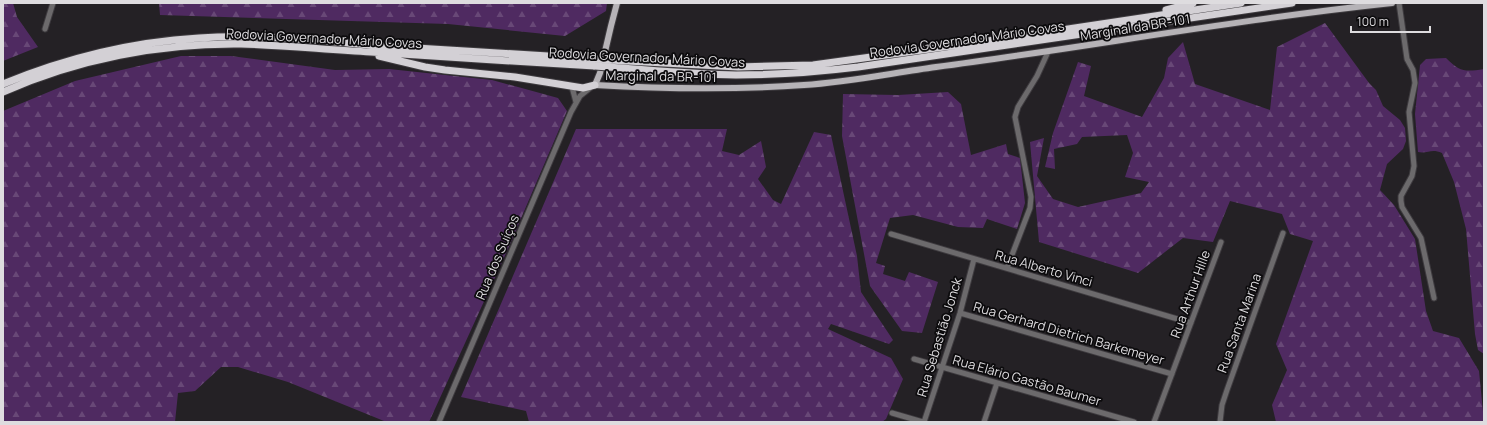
<svg xmlns="http://www.w3.org/2000/svg" width="1487" height="425" font-family="Manrope,sans-serif">
<style>
.forest{fill:url(#forest-firs)}
.lines{fill:none;stroke-linecap:round;stroke-linejoin:round}
.minor-casing{stroke:#3e3b3f;stroke-width:7}
.major-casing{stroke:#3e3b3f;stroke-width:8}
.highway-casing{stroke:#3e3b3f;stroke-width:9}
.minor{stroke:#6c6a6c;stroke-width:5}
.major{stroke:#b6b3b7;stroke-width:6}
.highway{stroke:#d3d0d5;stroke-width:7}
.highway-bridge-casing{stroke:#3e3b3f;stroke-width:9;stroke-linecap:butt}
.highway-bridge{stroke:#d3d0d5;stroke-width:7}
.labels{text-anchor:middle;dominant-baseline:central;stroke-width:3.5;stroke-linejoin:round;paint-order:stroke}
.street-label{font-size:13px;fill:#dedcdf;stroke:#0c0b0d}
</style>
<defs>
<pattern id="forest-firs" width="22" height="20" patternUnits="userSpaceOnUse"><rect width="22" height="20" fill="#4f2a61"/><path d="M5 1l3.5 6h-7zM16 11l3.5 6h-7z" fill="#684877"/></pattern>
</defs>
<rect width="100%" height="100%" fill="#242125"/>
<!-- forest -->
<path class="forest" d="M3,3h10l4,14 21,30 -35,14z
M159,3h448l-1,8 -41,25 -117,-12 -288,-9z
M1325,23l44,60 7,7 7,16 17,14 5,8 1,13 -3,8 -16,15 -7,26 14,15 21,34 11,72 7,20 26,7 20,33 5,51h-208l-4,-17 15,-35 -11,-26 37,-103 -23,-7 -8,-20 -52,-13 -17,41 -30,-4 -45,35 -99,-31 -9,-100 14,-4 -7,38 16,23 25,8 63,-14 8,-11 -24,-5 8,-24 -6,-18 -45,2 -5,7 -23,5 1,20 -10,-2 8,-34 25,-71 13,4 -7,30 58,21 22,-39 4,-20 15,-16 12,42 75,26 7,-63z
M181,56h50l104,14 54,-1 103,11 66,18 9,13 -60,140 -78,171 -45,-1 -96,-39 -50,-15h-17l-26,24 -17,2 -3,29h-172v-311l72,-30z
M1446,58c14,14 19,14 38,11v285l-6,-4 -3,-16 -9,-105 -12,-47 -12,-29c-11,-5 -14,1 -24,-1l-3,-38 5,-49 6,-6z
M948,92l13,12 10,51 35,-11 2,10 12,4 5,45 -8,26 -30,-10 -4,9 -25,-1 -45,-12 -23,3 -14,45 9,3 -2,8 22,7 4,-9 29,10 -16,51 -20,-2 -32,-45 -28,-150 1,-42 55,1z
M576,129h151l-5,22 17,4 22,-14 5,26 -8,12 15,21 8,4 33,-72 17,3 26,121 4,36 32,48 -4,4 -58,-20 -3,5 63,29 12,21 -17,40 -4,3h-353l-3,-11 -65,-14z"/>
<g class="lines">
<!-- minor casing -->
<g class="minor-casing">
<path id="minor" d="M1399,3l8,56 6,11 2,13 -6,29 5,54 -2,10 -11,20v5l1,6 19,31 13,60
M45,29l8,-26
M572,87l4,15
M891,234l300,89
M1007,268l23,-60 1,-11 -16,-80 3,-10 19,-31 11,-24
M960,313l212,61
M914,359l220,63
M892,413l31,9
M439,422l132,-310 9,-16 10,-8
M924,422l36,-109 14,-54
M984,422l13,-39
M1154,422l67,-180
M1220,422l2,-17 5,-15 56,-157"/>
</g>
<!-- major casing -->
<g class="major-casing">
<path id="major" d="M617,3l-6,23 -11,47 -5,12c70,4 140,5 209,0 45,-3 88,-12 132,-18 152,-20 304,-48 456,-64"/>
</g>
<!-- highway casing -->
<g class="highway-casing">
<path id="highway" d="M1166,10l27,-7
M379,56l46,11 20,3 70,7 68,11 12,-3
M609,60l129,7 75,-2 189,-26 239,-36
M608,67c43,3 85,7 128,8 41,0 81,-3 122,-8l434,-64
M3,84c63,-26 128,-42 196,-46 61,-4 123,3 184,8 71,4 142,9 213,13
M3,92c74,-33 157,-49 238,-48 44,1 87,6 130,8 75,5 149,10 224,14"/>
</g>
<!-- minor -->
<use href="#minor" class="minor"/>
<!-- major -->
<use href="#major" class="major"/>
<!-- highway -->
<use href="#highway" class="highway"/>
<!-- highway-bridge casing -->
<g class="highway-bridge-casing">
<path id="highway-bridge" d="M596,59l13,1
M595,66l13,1"/>
</g>
<!-- highway-bridge -->
<use href="#highway-bridge" class="highway-bridge"/>
</g>
<g class="labels">
<!-- street labels -->
<g class="street-label">
<text transform="translate(1135 27) rotate(-9)">Marginal da BR-101</text>
<text transform="translate(324 38) rotate(3)">Rodovia Governador Mário Covas</text>
<text transform="translate(967 39) rotate(-8)">Rodovia Governador Mário Covas</text>
<text transform="translate(647 57) rotate(3)">Rodovia Governador Mário Covas</text>
<text transform="translate(661 76) rotate(1)">Marginal da BR-101</text>
<text transform="translate(497 257) rotate(-67)">Rua dos Suíços</text>
<text transform="translate(1044 268) rotate(16)">Rua Alberto Vinci</text>
<text transform="translate(1190 294) rotate(-70)">Rua Arthur Hille</text>
<text transform="translate(1239 323) rotate(-70)">Rua Santa Marina</text>
<text transform="translate(1069 333) rotate(16)">Rua Gerhard Dietrich Barkemeyer</text>
<text transform="translate(939 337) rotate(-73)">Rua Sebastião Jonck</text>
<text transform="translate(1027 380) rotate(16)">Rua Elário Gastão Baumer</text>
</g>
</g>
<!-- border -->
<rect width="1487" height="425" fill="none" stroke="#dedcdf" stroke-width="8"/>
<!-- scale -->
<path d="M1351 26v6h79v-6" fill="none" stroke="#dedcdf" stroke-width="2"/>
<text x="1357" y="26" font-size="12" fill="#dedcdf" stroke="#0c0b0d" stroke-width="3" paint-order="stroke">100 m</text>
</svg>
